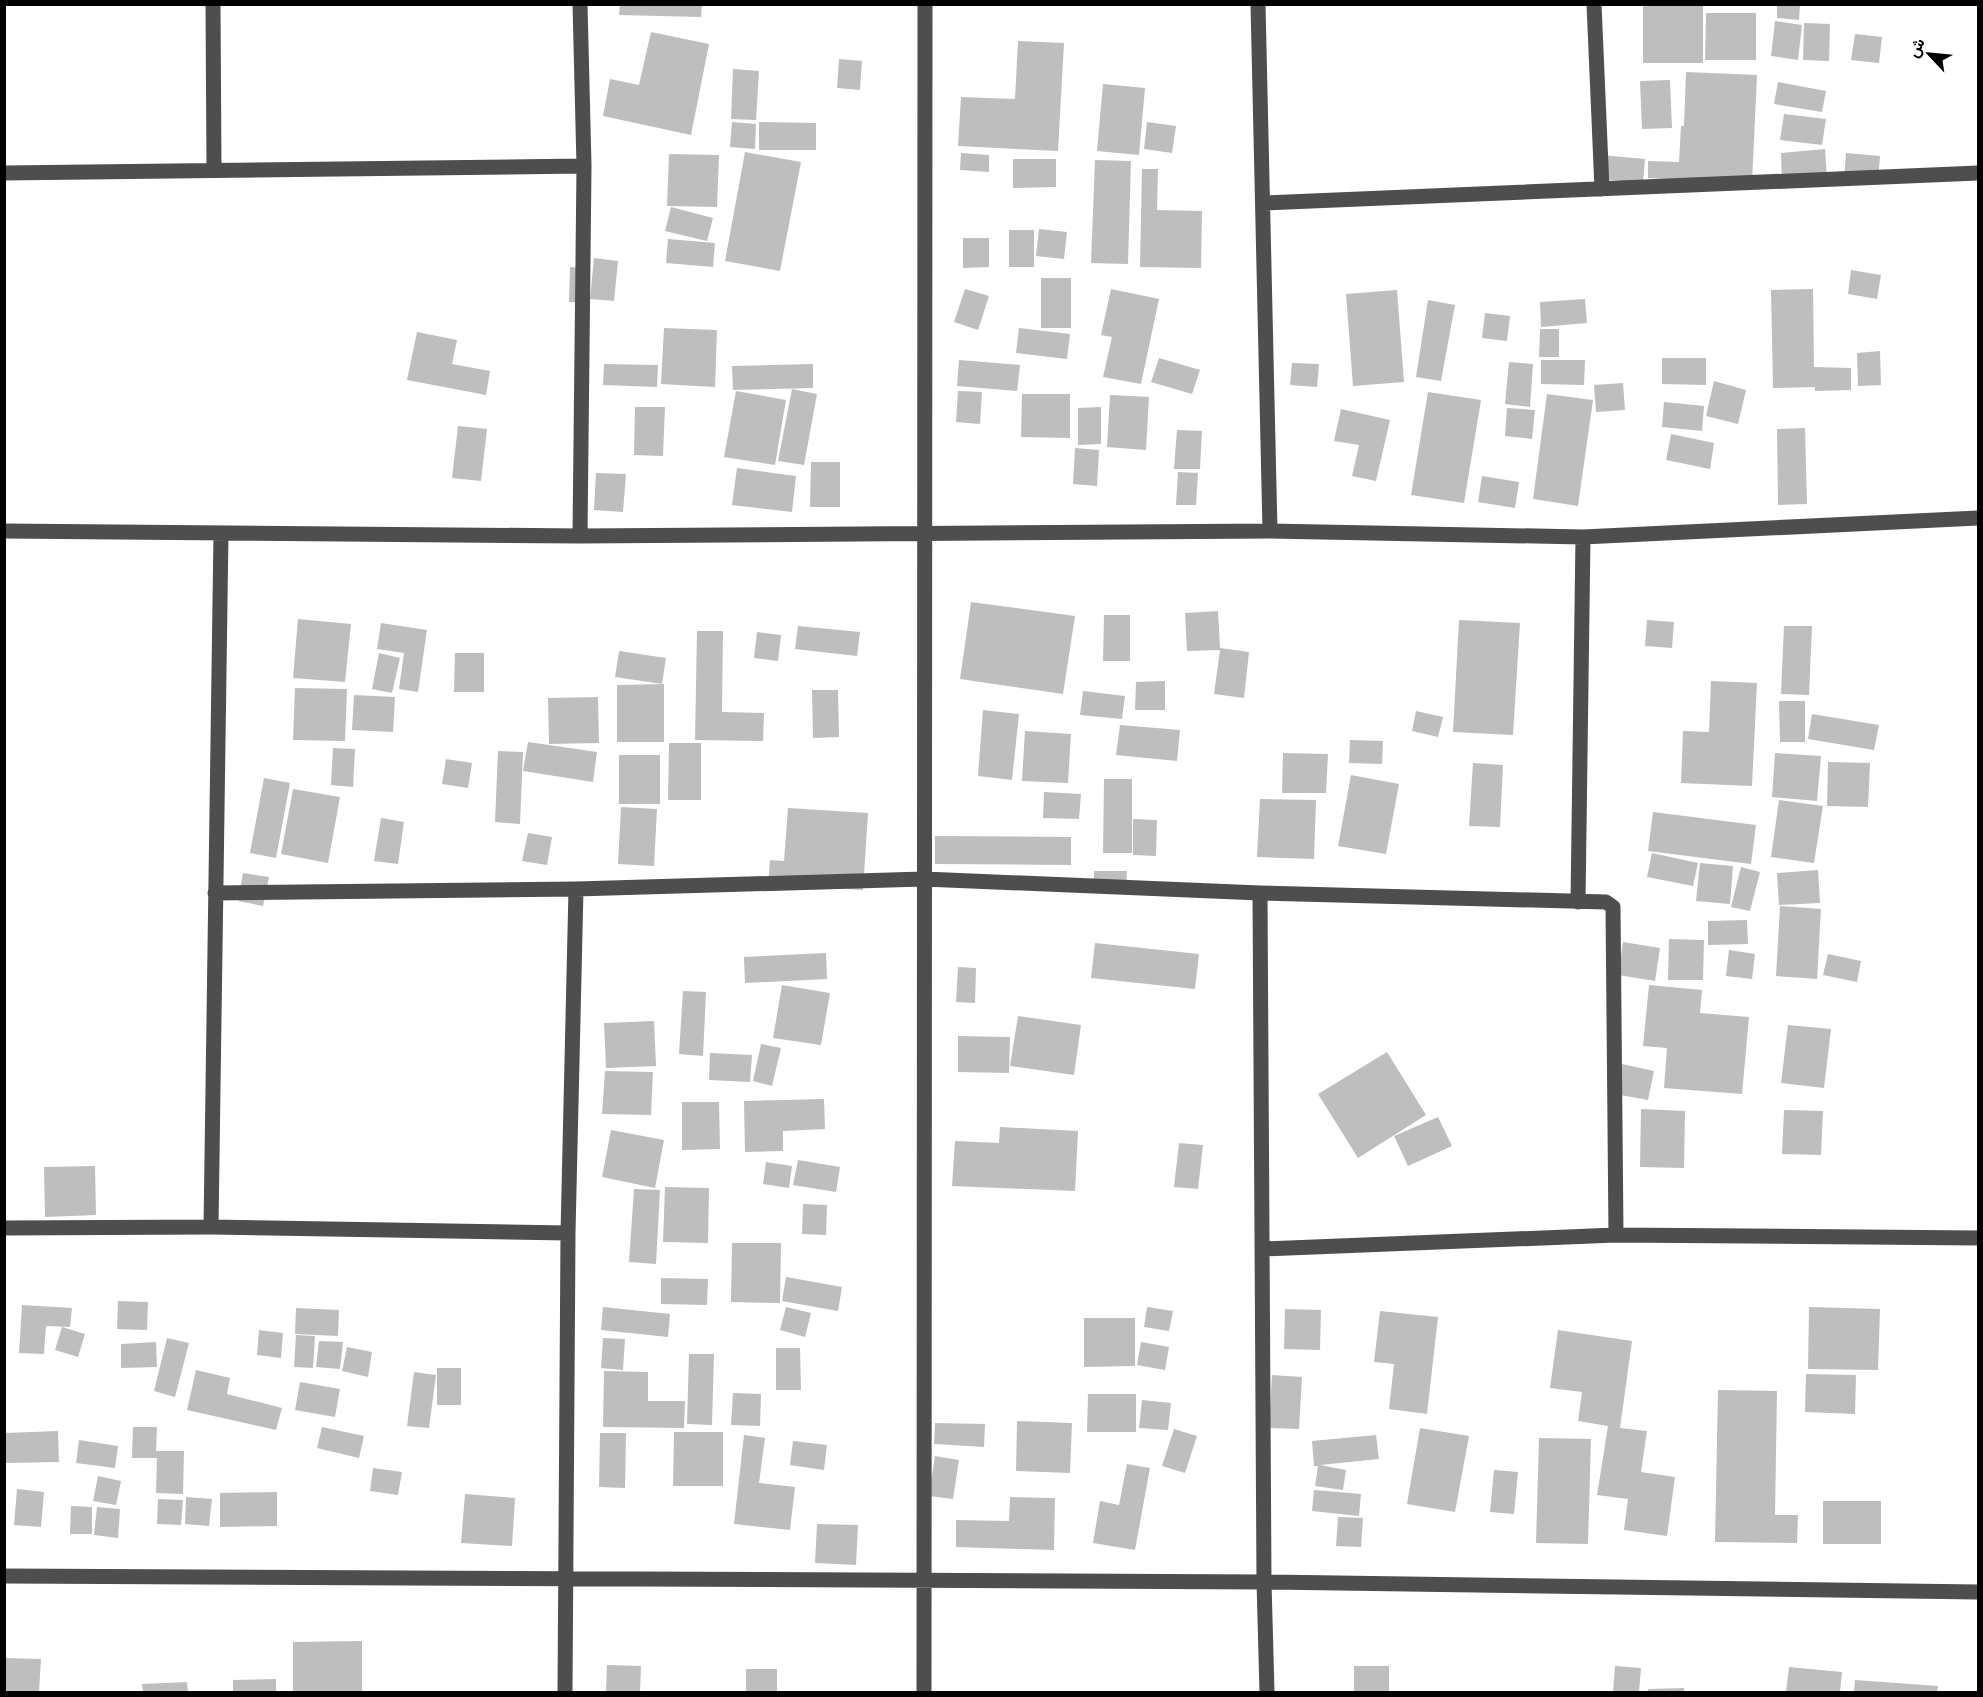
<svg xmlns="http://www.w3.org/2000/svg" width="1983" height="1697" font-family="Commissioner,Vazirmatn,sans-serif">
<style>
.building{fill:#bebebe}
.lines{fill:none;stroke-linecap:round;stroke-linejoin:round}
.minor{stroke:#4e4e4e;stroke-width:15}
</style>
<rect width="100%" height="100%" fill="#fff"/>
<!-- building -->
<path class="building" d="M620,4h82l-1,13 -82,-2z
M1777,4h23l-1,16 -22,-2z
M1643,6h60v57h-60z
M1706,13h50v47h-51z
M1775,21l27,4 -4,35 -27,-4z
M1804,23l26,1 -1,37 -26,-1z
M651,32l58,12 -18,91 -88,-19 7,-37 29,6z
M1855,34l27,3 -3,26 -28,-3z
M1018,41l46,2 -6,108 -100,-5 3,-49 54,2z
M839,59l23,2 -2,29 -23,-2z
M733,69l26,2 -3,49 -25,-1z
M1686,72l71,3 -5,108 -104,-5v-17l31,1 2,-36h3z
M1670,80l2,48 -30,1 -2,-48z
M1778,82l48,9 -4,21 -48,-8z
M1103,84l42,4 -6,67 -42,-4z
M1784,114l42,5 -4,26 -42,-5z
M732,122l24,2 -1,25 -25,-2z
M759,122l57,1v27h-57z
M1147,122l29,4 -4,27 -28,-4z
M1825,149l2,29 -45,3 -1,-28z
M745,152l56,10 -21,109 -55,-10z
M961,153l28,2v17l-29,-2z
M1846,153l34,3 -2,25 -34,-2z
M669,154l50,1 -2,52 -50,-1z
M1601,155l44,4 -2,24 -44,-4z
M1013,159h43v28l-43,1z
M1095,160l36,1 -3,103 -37,-1z
M1142,169h16l-1,41 45,1 -1,57 -61,-1z
M671,207l42,11 -6,23 -42,-10z
M1039,229l28,3 -3,27 -28,-3z
M1009,230h25v37h-25z
M963,238h26v29l-26,1z
M668,239l47,4 -2,24 -47,-4z
M594,258l24,3 -4,40 -24,-2z
M570,267l18,1 -2,35 -17,-1z
M1851,270l30,5 -4,24 -29,-5z
M1041,278h30v50h-30z
M965,289l24,7 -11,34 -24,-8z
M1111,289l48,10 -18,85 -38,-7 9,-40 -11,-2z
M1813,289l1,78 37,1v22l-36,1v-4l-42,1 -2,-98z
M1397,290l7,92 -51,4 -7,-92z
M1585,299l2,24 -46,4 -1,-25z
M1428,300l27,5 -14,76 -25,-4z
M1485,313l25,3 -3,25 -25,-3z
M664,328l53,2 -2,57 -54,-3z
M1019,328l51,6 -3,25 -51,-6z
M1540,329h19v28h-20z
M417,332l40,8 -5,24 38,7 -4,24 -79,-15z
M1880,351l1,34 -23,1 -1,-33z
M1159,358l41,12 -8,24 -41,-12z
M1662,358h44v27l-44,-1z
M959,360l61,5 -3,26 -60,-5z
M1541,360h44l-1,25 -43,-1z
M1509,362l24,2 -3,43 -25,-3z
M1292,363l27,1 -2,23 -27,-2z
M604,364l54,1 -1,22 -54,-2z
M813,364v24l-80,2 -1,-24z
M1714,381l32,9 -8,34 -32,-8z
M1623,383l2,27 -29,2 -2,-27z
M792,389l25,5 -13,71 -26,-4z
M736,391l50,9 -11,65 -51,-8z
M958,391l24,1 -2,32 -24,-2z
M1428,392l53,8 -17,103 -53,-8z
M1022,394h48v44l-49,-1z
M1547,394l46,6 -15,106 -45,-7z
M1110,395l39,2 -3,53 -39,-3z
M1664,402l40,4 -2,25 -40,-4z
M635,407h30l-2,49 -29,-1z
M1101,407v37l-23,1v-37z
M1507,408l28,2 -3,29 -27,-3z
M1341,409l49,11 -14,61 -24,-5 7,-31 -25,-4z
M458,426l29,3 -6,52 -29,-3z
M1805,428l2,76 -29,1 -1,-76z
M1177,430l25,1 -2,38h-26z
M1671,434l43,9 -4,26 -44,-9z
M1075,448l24,2 -2,36 -24,-2z
M811,462h29v45h-30z
M737,468l59,8 -4,36 -60,-7z
M1178,472l20,1 -2,32h-20z
M596,473l30,1 -3,38 -29,-2z
M1482,476l37,6 -4,26 -37,-6z
M971,602l104,14 -12,78 -103,-15z
M1218,611l2,37 29,4 -5,46 -30,-4 6,-44 -33,1 -2,-38z
M1104,615h26v46h-27z
M298,619l53,5 -6,58 -52,-4z
M1459,620l61,3 -7,112 -60,-3z
M1647,620l27,2 -2,26 -27,-2z
M381,623l46,7 -9,62 -19,-3 5,-36 -27,-4z
M798,626l62,6 -3,24 -62,-7z
M1784,626h28l-3,69 -28,-1z
M697,631h26l-1,81 42,1 -1,28 -68,-1z
M757,632l24,3 -3,26 -24,-3z
M619,651l47,7 -4,26 -47,-7z
M379,653l21,5 -8,35 -20,-4z
M455,653h29v39h-30z
M1165,681v29h-30l1,-28z
M1711,681l46,2 -5,103 -71,-3 2,-52 26,1z
M664,684v58h-47v-57z
M295,688l52,1 -2,52 -52,-1z
M812,690h26l1,47 -26,1z
M1083,691l42,5 -3,23 -42,-4z
M354,695l41,2 -2,35 -41,-2z
M598,697l1,46 -50,1 -1,-46z
M1779,701h26v41h-25z
M983,710l36,4 -7,66 -34,-4z
M1416,711l27,6 -5,20 -26,-6z
M1812,714l67,11 -5,25 -66,-11z
M1120,725l60,5 -3,31 -61,-6z
M1025,731l46,3 -3,49 -46,-2z
M1350,740l33,1 -1,23 -33,-1z
M528,742l69,10 -4,30 -70,-11z
M669,743h32v57h-33z
M333,748l22,1 -2,38 -22,-2z
M498,751l25,1 -3,72 -25,-2z
M1283,753l45,1 -2,39h-44z
M1775,753l46,3 -4,45 -45,-4z
M619,755h41v49h-41z
M446,759l26,4 -4,25 -26,-4z
M1828,762l42,1 -2,44 -41,-1z
M1473,763l30,2 -3,62 -31,-1z
M1351,775l48,9 -13,70 -48,-8z
M264,778l26,5 -14,75 -26,-5z
M1104,779h28v74h-29z
M293,789l47,8 -12,66 -47,-9z
M1044,792l37,2 -2,25 -36,-1z
M1260,799l56,1 -2,59 -57,-2z
M1779,800l44,6 -9,57 -43,-6z
M621,807l36,2 -3,57 -36,-2z
M788,808l80,5 -5,77 -95,-6 2,-24 14,1z
M1653,812l103,13 -5,39 -103,-13z
M381,818l23,4 -6,42 -24,-3z
M1133,819l24,1 -1,36 -23,-1z
M528,833l24,4 -5,28 -25,-4z
M935,836l136,1v28l-136,-1z
M1652,853l46,10 -5,23 -46,-9z
M1700,863l33,3 -3,38 -34,-3z
M1741,867l19,5 -10,39 -19,-4z
M1818,870l2,33 -41,2 -2,-32z
M1094,871h33l-1,21h-32z
M243,873l26,4 -6,29 -25,-5z
M1780,906l41,3 -4,70 -41,-3z
M1747,920l1,24 -40,1v-24z
M1669,939l35,1 -1,40h-35z
M1623,942l37,6 -5,33 -37,-6z
M1095,943l104,11 -4,35 -104,-11z
M1729,950l26,4 -3,25 -26,-3z
M826,953l1,26 -82,4 -1,-26z
M1828,954l33,7 -4,21 -34,-7z
M958,967l18,1 -1,35 -19,-1z
M782,985l48,8 -9,52 -48,-7z
M1649,985l53,5 -2,23 49,4 -7,77 -78,-6 3,-40 -24,-2z
M683,991l23,1 -3,64 -24,-2z
M1018,1016l63,9 -7,50 -64,-9z
M654,1021l2,45 -50,2 -2,-45z
M1788,1025l43,4 -7,59 -43,-5z
M958,1036l52,1 -1,36 -51,-1z
M761,1044l20,4 -9,38 -19,-5z
M1387,1052l39,63 -68,43 -40,-64z
M710,1053l42,2 -2,27 -41,-2z
M1622,1064l32,7 -6,29 -33,-6z
M605,1071l48,1 -2,43 -49,-1z
M824,1099l1,30 -42,2v20l-38,1 -1,-51z
M682,1102h37l1,47 -38,1z
M1641,1109l44,2 -1,57 -44,-1z
M1784,1110l39,1 -2,44 -39,-1z
M1438,1117l14,29 -44,20 -14,-30z
M1000,1127l78,4 -3,60 -123,-5 3,-45 44,2z
M611,1130l53,10 -9,48 -53,-11z
M1179,1143l24,2 -5,44 -24,-2z
M798,1160l42,7 -4,25 -43,-7z
M766,1162l26,4 -3,22 -26,-4z
M95,1166l1,49 -51,2 -1,-50z
M665,1187l44,1 -1,55 -45,-1z
M634,1189l26,1 -4,74 -27,-2z
M803,1204l24,1 -1,30 -24,-1z
M732,1243h49l-1,60 -49,-1z
M786,1277l56,10 -4,24 -56,-10z
M661,1278l47,1 -1,26 -46,-1z
M118,1301l30,1 -1,28 -30,-1z
M22,1305l50,3 -2,19 -24,-1 -2,28 -25,-1z
M603,1307l67,7 -2,23 -67,-7z
M786,1307l25,6 -6,24 -25,-7z
M1147,1307l26,4 -4,20 -25,-4z
M1809,1307l71,2 -2,61 -70,-1z
M296,1308l43,2 -1,26 -43,-2z
M1285,1309l36,1 -1,40 -36,-1z
M1380,1311l58,6 -11,97 -38,-5 5,-45 -20,-2z
M1084,1318h51v48l-51,1z
M62,1327l23,7 -7,23 -23,-7z
M259,1330l24,3 -2,25 -24,-3z
M1558,1330l74,11 -12,87 27,3 -6,41 34,5 -8,59 -43,-6 4,-31 -31,-4 11,-69 -30,-5 4,-29 -32,-4z
M296,1335l19,1 -2,32 -19,-1z
M167,1338l22,5 -14,54 -21,-6z
M603,1338l22,1 -2,31 -22,-2z
M319,1341l24,1 -3,27 -24,-2z
M156,1342l1,25 -36,1v-24z
M1141,1342l28,5 -4,23 -28,-5z
M347,1347l25,5 -4,25 -26,-6z
M776,1348h24l1,42h-25z
M689,1354h25l-2,71 -25,-1z
M437,1368h24v37h-24z
M196,1370l34,8 -3,16 55,14 -6,22 -89,-20z
M604,1371l44,1v29h37l-1,27 -81,-1z
M414,1372l22,3 -7,53 -22,-2z
M1806,1374l50,1 -1,39 -50,-2z
M1272,1375l30,2 -3,52 -30,-1z
M300,1382l40,7 -5,28 -40,-7z
M1718,1390l59,1 -2,124h23l-1,28 -82,-1z
M733,1393l28,1 -1,32 -29,-1z
M1088,1394h48v38h-49z
M1142,1400l29,3 -3,27 -29,-2z
M1017,1421l55,2 -2,50 -54,-2z
M935,1423l50,1 -1,23 -50,-3z
M133,1427h24l-1,24h28l-1,43 -27,-1 1,-35h-25z
M322,1427l42,9 -5,22 -42,-10z
M1420,1428l49,8 -14,76 -48,-8z
M1174,1429l23,7 -12,37 -23,-7z
M58,1431l1,31 -55,1v-30z
M674,1432h49v54h-50z
M600,1433h26l-1,55 -26,-1z
M744,1435l21,3 -6,45 36,4 -5,43 -56,-6z
M1376,1435l3,24 -59,6 26,5 -3,20 -28,-4 3,-20h-4l-2,-25z
M1539,1438l52,1 -3,105 -52,-1z
M79,1440l39,6 -3,22 -39,-5z
M793,1441l34,4 -3,25 -34,-5z
M935,1456l24,4 -6,39 -24,-3z
M1127,1464l23,4 -15,82 -42,-7 7,-42 19,4z
M373,1468l29,4 -4,23 -28,-4z
M1494,1470l24,2 -4,42 -24,-2z
M98,1476l23,5 -5,24 -23,-4z
M17,1489l27,3 -3,35 -27,-2z
M1314,1490l47,4 -2,22 -47,-5z
M277,1492v34l-57,1v-34z
M465,1494l50,4 -3,48 -51,-3z
M186,1497l26,2 -3,27 -24,-2z
M1010,1497l45,1 -1,52 -98,-3v-27l53,1z
M158,1499l25,1 -2,25 -24,-1z
M1823,1501h58v43h-58z
M71,1506l21,1v27h-22z
M97,1507l23,2 -2,29 -24,-3z
M1338,1517l25,1 -2,29 -25,-1z
M817,1524l41,1 -2,40 -41,-2z
M362,1641v51h-69v-50z
M4,1658l37,1 -2,33h-35z
M607,1665l34,1 -1,26h-34z
M1354,1666h35v26h-35z
M1615,1666l26,2 -2,24h-26z
M1789,1667l53,5 -2,20h-54z
M746,1669h31v23h-31z
M276,1679v13h-43v-12z
M1855,1680l83,6 -1,6h-83z
M187,1682l1,10h-45l-1,-8z
M1684,1688v4h-36v-3z"/>
<g class="lines">
<!-- minor -->
<path class="minor" d="M213,4l1,166
M580,4l4,162 -4,370
M1258,4l12,527
M1594,4l8,185
M4,173l580,-7
M1263,203l715,-30
M4,531l576,5 690,-5 313,6 395,-19
M215,893l361,-4 348,-10 336,14 346,9 7,5 3,328
M1260,893l4,689 3,110
M1578,902l5,-365
M211,1227l10,-694
M4,1228l207,-1 357,6
M1262,1249l354,-14 362,3
M4,1576l1260,6 714,10
M565,1692l3,-459 8,-344
M924,1692l1,-1688"/>
</g>
<!-- border -->
<rect width="1983" height="1697" fill="none" stroke="#000000" stroke-width="12"/>
<!-- north arrow -->
<g transform="translate(1929 54) rotate(296)" stroke="#ffffff" stroke-width="4.5" paint-order="stroke">
<path d="M0-4.5L10 22L0 15L-10 22Z" fill="#000000"/>
<text y="-9" font-size="16" font-weight="bold" text-anchor="middle" fill="#000000">ش</text>
</g>
</svg>
